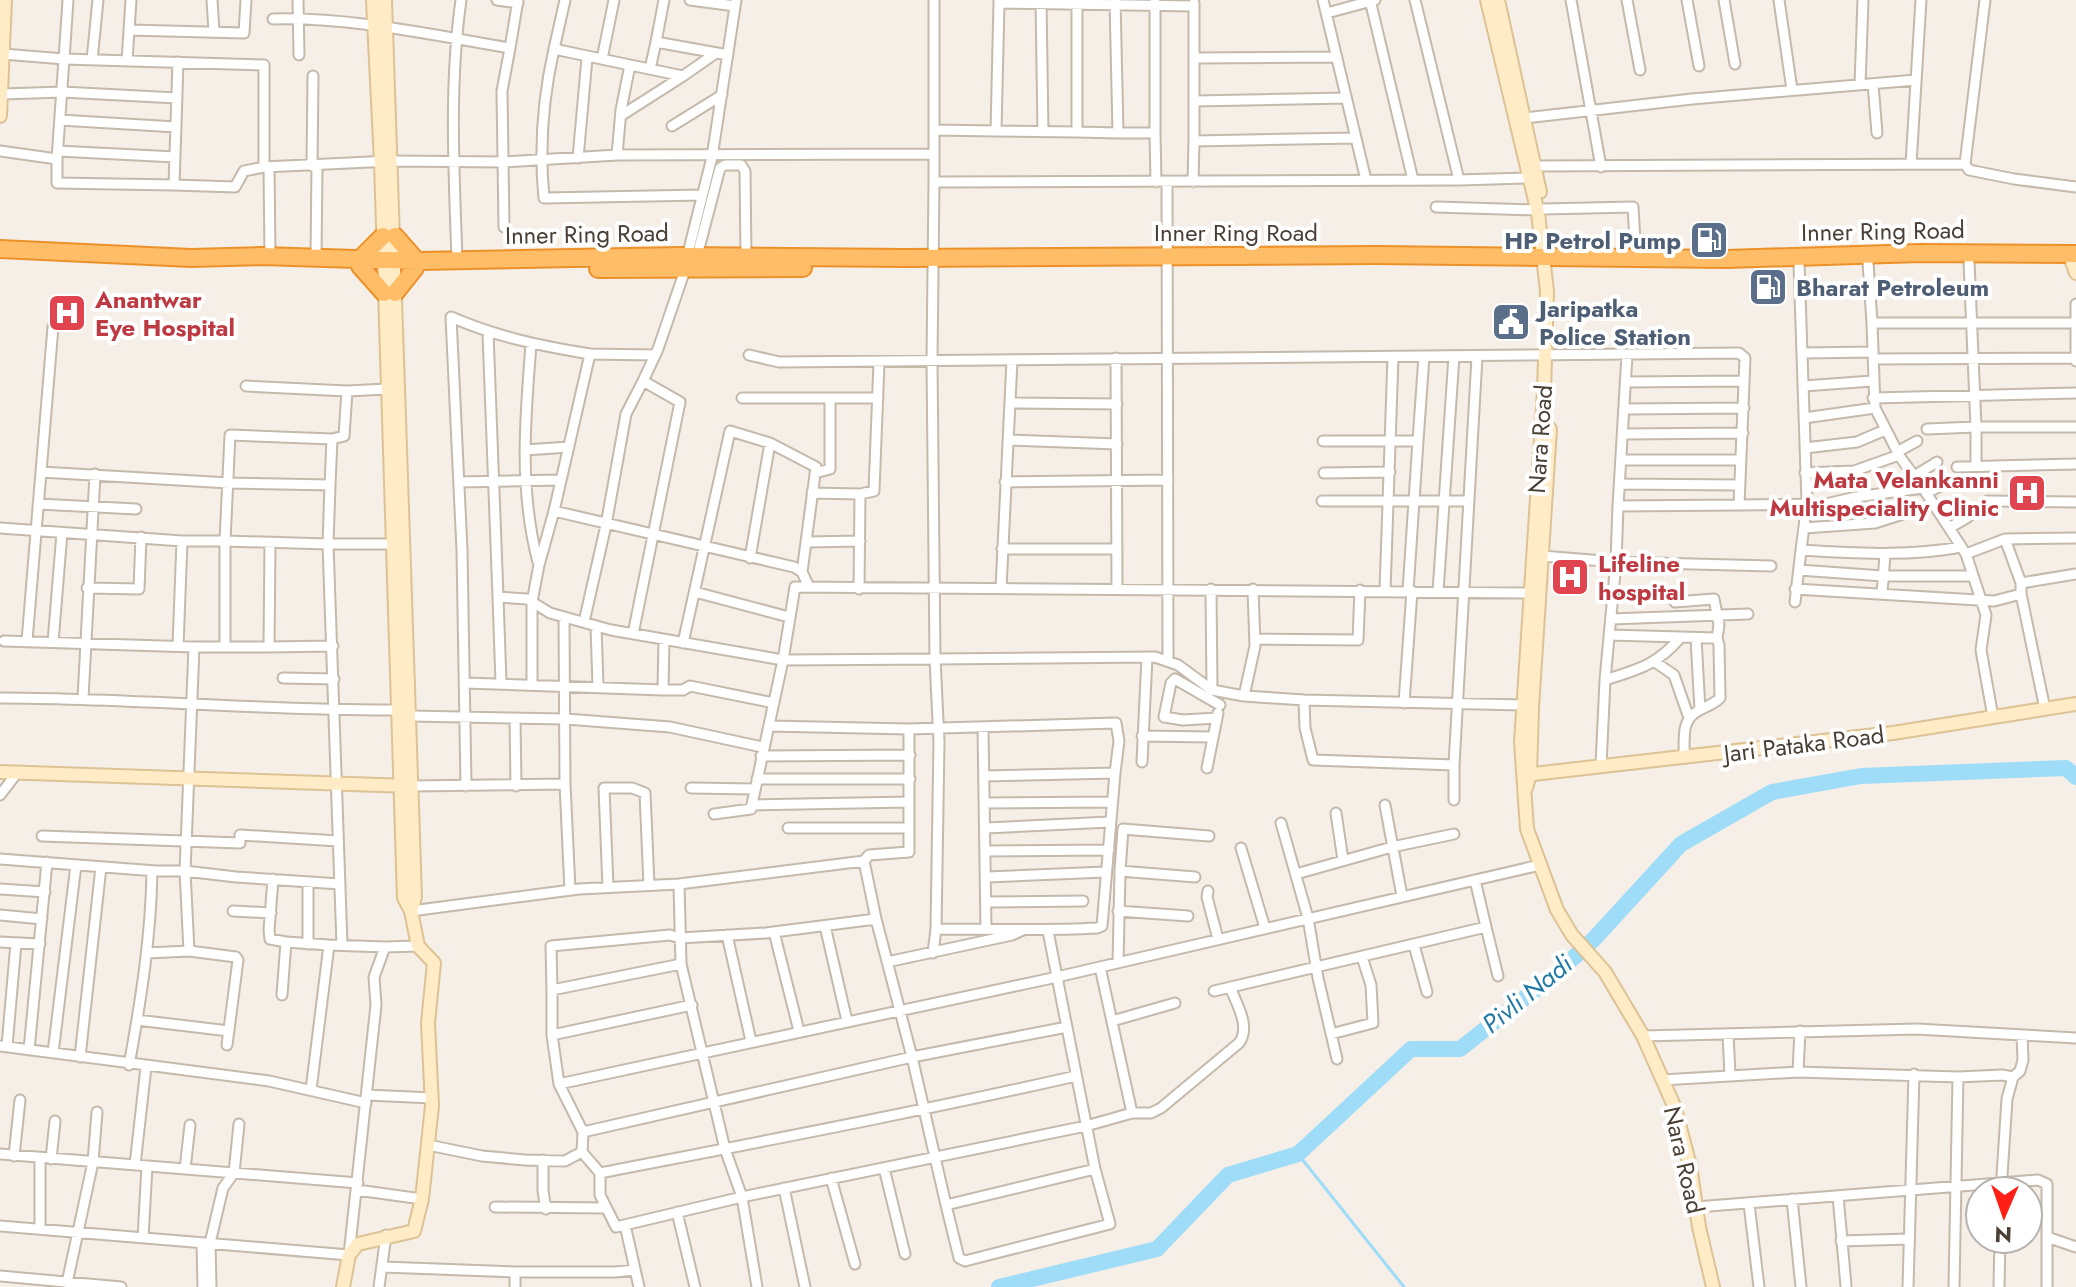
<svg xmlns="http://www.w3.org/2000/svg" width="2076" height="1287" font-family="Jost,sans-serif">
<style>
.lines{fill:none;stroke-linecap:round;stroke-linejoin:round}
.stream{stroke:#9edcf7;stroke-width:3}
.river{stroke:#9edcf7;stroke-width:16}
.street-casing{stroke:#c4b9ab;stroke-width:13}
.secondary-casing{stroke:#dcc294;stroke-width:16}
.highway-casing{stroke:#ec912a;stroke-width:20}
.street{stroke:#fff;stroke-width:9}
.secondary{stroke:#ffecc7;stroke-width:12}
.highway{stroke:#ffbd68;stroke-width:16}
.labels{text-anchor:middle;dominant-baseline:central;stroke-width:8;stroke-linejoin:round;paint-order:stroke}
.street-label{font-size:24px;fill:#493f35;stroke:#fff}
.service-label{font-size:24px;font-weight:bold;fill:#4e5e75;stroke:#fff;text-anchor:start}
.health-label{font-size:24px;font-weight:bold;fill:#be3a42;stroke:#fff;text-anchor:start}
.water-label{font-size:26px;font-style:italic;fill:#217aa5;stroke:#fff}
</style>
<rect width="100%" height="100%" fill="#f5efe7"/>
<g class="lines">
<!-- stream -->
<path class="stream" d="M1298,1154l106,133"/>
<!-- river -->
<path class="river" d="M999,1287l158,-38 71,-74 70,-21 113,-105h49l99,-78 35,-32 87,-95 91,-52 89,-16 205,-8 10,9"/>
<!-- street casing -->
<g class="street-casing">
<path id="street" d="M212,0l2,32
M298,0l1,55
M497,0l21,3
M565,0l-11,49 76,16 -9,45 -4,45
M664,0l-8,42 72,13
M690,0l45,6
M934,0v182l525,-2 70,-2
M999,0v3l195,3v-3
M1041,0l2,132
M1323,0l43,180
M1370,0l43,180
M1415,0l44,180
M1571,0l30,167
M1627,0l13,70
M1687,0l12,66
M1724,0l11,64
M1779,0l13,90
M999,3l-3,128 81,1v-132
M1194,6v135l162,-3
M1327,13l48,-13
M273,19c78,-2 159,16 237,29l-8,43 2,136
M129,30l115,3 2,-33
M510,48l8,-48
M554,49c-11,49 -15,99 -10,149l158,-3
M3,54l61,5 4,-59
M1196,58l141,-1
M602,59l12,-59
M92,60l6,-60
M127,61l4,-61
M178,62l-4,123 61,2 9,-16 20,-4
M630,65l53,11 33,-23
M650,69l6,-27
M1873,84l4,49
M1860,85l3,-85
M3,94l59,-2 115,6
M1195,101l151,-3
M622,115l61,-39
M1525,118l167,-19 224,-19
M60,120l116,7
M672,126l50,-31
M934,130l62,1
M1077,132l41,1 -3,-133
M1118,133h37v-131
M1155,133l1,49
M0,151l57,8 7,-100 200,6v102l127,-6 113,1 113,-7 317,-1
M58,151l117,6
M578,158l9,-100
M57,159v24l117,2
M1911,164l10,-164
M1965,164l4,6 45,9 62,8
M312,166l1,-90
M1536,166l429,-2 20,-164
M269,167l1,89
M934,182l-2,179 3,298 220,-2 23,8 34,25 32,6 60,4 219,5
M1167,182l1,478
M1193,182l1,-41
M1436,207l101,3
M1543,209l90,-2 3,51
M697,256l23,-88 5,-3h16l4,6 1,86
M687,257l25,-100 24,-157
M316,258l1,-92
M457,259c-3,-86 -8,-174 4,-259
M1969,261l7,166h100
M1868,262l4,61h204
M1799,264l8,239 -6,47c55,3 107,7 160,-3
M1872,323l3,85 25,49 23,31 43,66 20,61 -5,35 12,67
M488,333l10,264 29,2 5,3v82
M531,345c-6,73 -12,146 7,217
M1803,353l70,-1
M749,355l30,7 960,-9 6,5 -6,147 -121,1 9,-151
M1116,358l1,231
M1873,359l203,-1
M2076,361v-57
M643,381l15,-32 27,-79
M1625,382l119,-1
M246,386l101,5 39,-2
M1804,386l68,-5
M742,398h136
M1873,398l203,-5
M1010,403l107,1
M1624,409l120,-1
M1804,418l71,-10
M1927,429l49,-2v38
M1623,434l120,-1
M332,439l12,-3 3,-45
M1008,440l109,4
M1323,441h95l6,-85
M1805,448l52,-6 28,-12
M525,450l44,-3
M1897,452l20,-11
M1621,460h119
M1957,467l119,-3
M41,472l188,11 101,2 -2,59h68
M815,473l15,-4v-71
M1324,473l66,-1
M1805,473l49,-2 45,-16
M1914,476l23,-14
M459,482l102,-2
M1005,482l163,-2
M1620,484l119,1
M330,485l2,-46 -102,-4 -5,106 103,3 14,401
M812,493l48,1 -1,95
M1926,493l19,-9
M860,494l14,-3 5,-129
M1322,501h145
M1987,501l89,1
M38,504l98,5
M1739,505l87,-1 30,-7 67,-9
M1618,506l-2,56 155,4
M554,511l36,-157 65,1
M0,528l182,13h43v106h-31
M1804,528l71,-5 59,-19
M1949,528l19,-11
M2005,539l16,44
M807,542l53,-1
M1002,549h115
M1966,554l39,-15 71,-1
M1542,556l74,6 -11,118 -4,86
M750,558l20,-115
M1799,570l84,6h89
M87,588l52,1 2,-52
M1001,589l11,-229
M1211,589l1,101
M1795,589l199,12 27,-7v-11l55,-9
M1385,591l8,-234
M1408,591l10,-150
M695,592l94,25
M1438,592l16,-236
M1882,594l3,-40
M2021,594l24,115
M498,597l3,86
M1675,602l39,-3 5,26 -2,13
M1795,602l6,-52
M564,617l1,167 5,106
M1611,619l137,-5
M584,622l22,-97 20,-111 17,-33 37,21 -47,232
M596,626l2,60
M1609,635l72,2
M1696,638l4,72
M1255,639l103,1 2,-50
M27,641l26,-314
M53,642l9,-109
M683,643l47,-212 40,12 46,24 -14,105
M178,646l4,-105
M225,647h44l1,-104
M269,647l64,-1
M1655,662l19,13 15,43
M283,678l51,1
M1605,680c34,-11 52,-15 76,-43l36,1 2,7 1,53c-7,7 -14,8 -22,13 -18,9 -13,30 -14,47
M465,683l198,7h20l7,-4 84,17
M663,690l1,-50
M1244,696l11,-50 -2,-57
M0,698c133,0 266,13 400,12
M83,698l12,-224
M1304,700l1,28 8,32 141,5 23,-408
M1404,703l8,-112
M411,716l155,3 104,8 92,20
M515,718l1,68
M1217,718l-34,2 -19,-3 7,-34 4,-4 45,26
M769,726l140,3v123l-40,3 -5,6
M983,728l3,201
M909,729l207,-6 3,18 -4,32
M1142,736l70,1
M761,756l149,-1
M1142,762l5,-105
M1207,768l11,-55
M984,776l131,-3 -13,153 -5,2c-54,3 -107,1 -161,1l3,-187 -4,-83 -152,1 12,-73 742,6
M757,779h153
M411,786l154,-2
M466,786l-4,-236 -11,-233c46,20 90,29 139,37
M691,788l64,1
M0,795l17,-22
M1454,800v-35
M985,803l126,-1
M752,805l157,-3
M1385,805l17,91
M1336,813l7,47
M714,814l37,-5 32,-149 -172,-30 -61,-17 -18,-11 7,-37 15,-54 240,56 8,5 7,15
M1281,823l27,95 10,60 19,81
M788,828h121
M986,828l124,-6
M42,836l198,7v-8l98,6
M1241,848l24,80
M986,851l123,-1
M0,859l156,12h29l9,-224 -190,-6
M1120,871l3,-42 86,7
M1296,874l96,-27 62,-13
M987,877l118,-5
M273,879l-4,51 1,9 16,3
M679,884l185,-23 12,58
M608,887l-4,-99h28l13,5 4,92
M0,889l45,3
M1208,891l-1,6 11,42
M987,902l96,-1
M233,911l38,2
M411,911l168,-22 100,-5 2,80 44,185 17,48 -126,30 -16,-32v-22c159,-31 318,-61 476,-97
M1118,911l70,5
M0,915l42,4
M825,926l22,95
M1486,927l12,49
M774,932l25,99
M727,935l24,106
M0,942l40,2
M308,944v-62
M1414,945l13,47
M189,951l47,6 2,3 -11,85
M147,953l42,-2 -4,-80 51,6 104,7
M933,953l3,-24
M887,962l125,-27 11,-5
M1118,963l2,-92 75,6
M1100,967l440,-102
M552,990l-1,-44 119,-11 10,3 86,-5 110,-14 36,138 -329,75 -1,20 18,21
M1214,991l272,-64 -11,-47
M282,995l4,-53 43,3
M137,1020l92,11
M1112,1021l63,-18
M1331,1034l42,-11 -2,-38 -9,-28
M1728,1034l2,41
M552,1035v-45l129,-26
M1643,1036l274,-7 159,9
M0,1046l269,35 97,22
M7,1046l9,-103
M29,1050l18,-188
M53,1053l23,-188
M80,1057l21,-190
M129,1065c12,-65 22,-129 23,-194
M1798,1072l2,-41
M1662,1080l136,-8 160,5 44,-2 11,2
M559,1084l-7,-49 140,-30
M311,1090l18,-145 56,2
M367,1095l65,3
M1132,1113h19l10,-5 78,-65c12,-16 -2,-38 -9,-56
M583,1132l-24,-48 498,-107 38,192 -149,36 -34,-148 155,-30
M428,1145l54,11 43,4 40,1 17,-9
M0,1154l358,29
M14,1156l6,-56
M51,1159l4,-38
M543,1160v31l3,18
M135,1165l11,-98
M884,1168l21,86
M185,1169l5,-44
M831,1178l24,86
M784,1188l21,99
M357,1190l65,9
M2001,1191l6,-92 6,-22 7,-6 3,-11 -1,-24
M1838,1196l8,90
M1792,1199l9,88
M1749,1204l10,83
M946,1205l13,53 6,3 145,-37 -15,-55
M495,1207l111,1
M1696,1207l342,-27 9,4v53l29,10
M677,1212l18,75
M625,1225l14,62
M0,1226l349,29 27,-250 -2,-28 11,-30 33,-1
M40,1229v-71
M2047,1237v50
M143,1238l4,-72
M1841,1241l68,-2
M202,1243l1,44
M383,1267l132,5h100l20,-2
M515,1272v15
M0,1276l121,11
M67,1283l26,-121 4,-50
M211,1287l-1,-44 13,-55 11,-15 5,-49
M379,1287l7,-52
M757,1287l-15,-90 344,-71 46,-13 -32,-146 -43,10 -9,-46
M1908,1287l6,-213
M1954,1287l4,-210
M1999,1287l1,-48"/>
</g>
<!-- secondary casing -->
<g class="secondary-casing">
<path id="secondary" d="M385,0l30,897 -4,14
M1487,0l51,213 9,78 -3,101 -23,350 6,87 30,81 15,25 33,37 38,64 32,72 15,58 9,61 14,60
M1498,0l42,192
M0,116l5,-116
M2072,262l4,11
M0,772l409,14
M1524,775l369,-42 183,-29
M1526,788l4,-14 2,-66 18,-279
M343,1287l6,-32 9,-11 56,-13 8,-32 10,-93 -4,-83 6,-60 -16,-17 -7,-35 -7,-13 -23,-736 -8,-162"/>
</g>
<!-- highway casing -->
<g class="highway-casing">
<path id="highway" d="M395,236l21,24
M0,249l191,9 71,-2 157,5 262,-5 225,2 470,-3 350,4 194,-6 156,1
M360,259l23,-23
M360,266l24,27
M598,269l205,-1
M395,293l20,-25"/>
</g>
<!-- street -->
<use href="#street" class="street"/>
<!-- secondary -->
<use href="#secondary" class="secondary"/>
<!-- highway -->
<use href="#highway" class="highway"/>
</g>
<!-- icons -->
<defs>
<g id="fuel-square" transform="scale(2)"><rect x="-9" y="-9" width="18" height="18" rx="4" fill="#5c6f8a" stroke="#fff"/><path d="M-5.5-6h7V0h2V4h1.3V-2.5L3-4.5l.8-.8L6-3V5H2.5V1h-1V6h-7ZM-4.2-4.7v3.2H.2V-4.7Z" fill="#fff"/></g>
<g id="hospital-square" transform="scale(2)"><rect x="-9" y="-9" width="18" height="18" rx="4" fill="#e0444e" stroke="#fff"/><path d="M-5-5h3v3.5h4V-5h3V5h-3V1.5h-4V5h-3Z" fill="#fff"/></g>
<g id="civic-square" transform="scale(2)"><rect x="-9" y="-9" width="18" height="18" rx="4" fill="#5c6f8a" stroke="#fff"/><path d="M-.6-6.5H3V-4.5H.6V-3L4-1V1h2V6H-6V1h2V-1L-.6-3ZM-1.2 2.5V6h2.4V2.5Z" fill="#fff"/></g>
</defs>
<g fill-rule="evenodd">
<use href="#fuel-square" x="1709" y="240"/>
<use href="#fuel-square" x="1768" y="287"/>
<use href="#hospital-square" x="67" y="313"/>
<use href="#civic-square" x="1511" y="322"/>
<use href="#hospital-square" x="2027" y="493"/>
<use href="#hospital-square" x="1570" y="577"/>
</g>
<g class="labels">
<!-- street labels -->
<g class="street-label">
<text transform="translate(1883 231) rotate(-1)">Inner Ring Road</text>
<text x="1236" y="232">Inner Ring Road</text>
<text transform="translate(587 234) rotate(-1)">Inner Ring Road</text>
<text transform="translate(1540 439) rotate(-86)">Nara Road</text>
<text transform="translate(1804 744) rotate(-7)">Jari Pataka Road</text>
<text transform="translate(1684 1160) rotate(77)">Nara Road</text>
</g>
<!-- service labels -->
<g class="service-label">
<text x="1681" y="240" text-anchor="end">HP Petrol Pump</text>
<text x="1796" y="287">Bharat Petroleum</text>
<text x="1539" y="308">Jaripatka<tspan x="1539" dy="28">Police Station</tspan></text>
</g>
<!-- health labels -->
<g class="health-label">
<text x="95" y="299">Anantwar<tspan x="95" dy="28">Eye Hospital</tspan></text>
<text x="1999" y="479" text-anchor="end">Mata Velankanni<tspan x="1999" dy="28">Multispeciality Clinic</tspan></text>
<text x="1598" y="563">Lifeline<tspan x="1598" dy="28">hospital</tspan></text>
</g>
<!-- water labels -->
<g class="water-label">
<text transform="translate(1527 994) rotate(-39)">Pivli Nadi</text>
</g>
</g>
<!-- north arrow -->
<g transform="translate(2004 1215) rotate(182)"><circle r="38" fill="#ffffff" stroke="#b6b2ae" stroke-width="2"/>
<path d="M0-6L14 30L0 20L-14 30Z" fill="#ff1f14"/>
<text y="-12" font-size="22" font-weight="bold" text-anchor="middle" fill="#493f35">N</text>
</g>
</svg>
